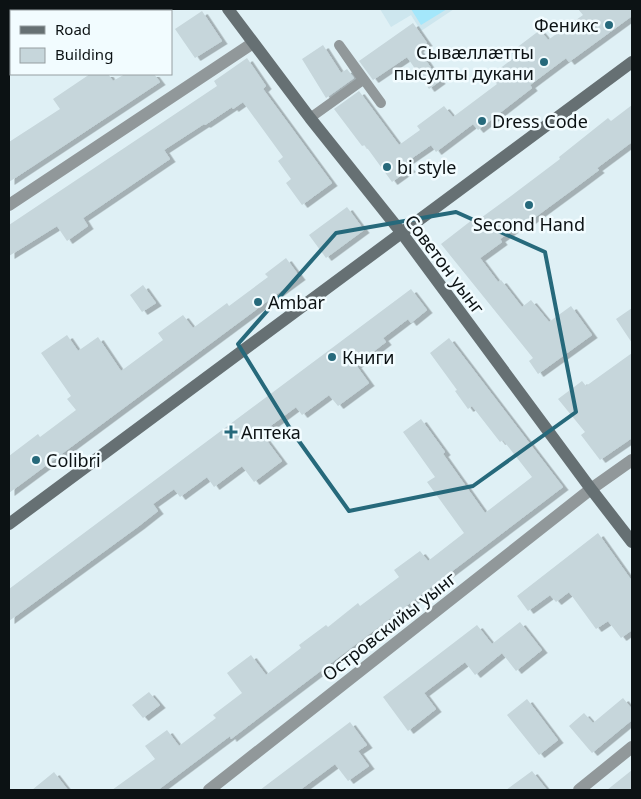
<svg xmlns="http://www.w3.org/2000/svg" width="641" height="799" font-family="'Noto Sans',sans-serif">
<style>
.built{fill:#cde6ee}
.green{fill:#a4e7fb}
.building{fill:#c6d6db;filter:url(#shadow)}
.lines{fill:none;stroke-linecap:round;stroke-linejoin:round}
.lane{stroke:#91989a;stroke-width:10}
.street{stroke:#91989a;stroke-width:12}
.secondary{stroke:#667073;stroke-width:12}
.marked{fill:none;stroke:#26697b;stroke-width:4;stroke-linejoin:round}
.poi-dot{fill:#26697b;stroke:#f2fcff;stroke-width:2}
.labels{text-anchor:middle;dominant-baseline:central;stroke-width:5;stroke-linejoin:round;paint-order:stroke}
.poi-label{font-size:18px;fill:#0c1214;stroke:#f2fcff;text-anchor:start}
.street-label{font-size:18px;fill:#0c1214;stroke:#f2fcff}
</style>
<defs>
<filter id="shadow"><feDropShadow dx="5.5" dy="3" stdDeviation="0" flood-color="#0004"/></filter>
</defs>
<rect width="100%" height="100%" fill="#dff0f5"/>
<!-- built -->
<path class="built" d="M380,9h74l-33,22 -10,-16 -20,12z"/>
<!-- green -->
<path class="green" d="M411,9h36l-26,16z"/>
<!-- building -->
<path class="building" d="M578,9h54v7l-63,46 -3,-4 -36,27 2,3 -54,42 -5,-6 -37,28 -5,-7 -26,18 5,6 -18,13 -27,-37 -3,1 -28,-37 25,-18 40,54 21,-15 -3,-4 27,-20 9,11 44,-33 -7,-8 25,-19 -4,-5 29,-22 8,10 35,-25z
M202,11l20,30 -27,17 -20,-29z
M413,23l14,20 -9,6 22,32 -11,8 -22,-32 -34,23 -14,-19z
M323,45l18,28 6,-4 7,9 -28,20 -24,-39z
M247,58l19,28 -3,3 69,94 -30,22 -16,-22 5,-4 -13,-18 5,-4 -40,-55 -10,7 -1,-2 -27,18 -1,-1 -40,26 6,9 -87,59 5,8 -21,15 -10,-15 -48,30v-31l208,-139 -3,-5z
M90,74h18l5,7 12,-7h29l6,8 -151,100v-40l51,-33 -7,-10z
M632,105v37l-35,26 2,2 -20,15 -53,39 -2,-2 -24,17 2,3 -22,16 18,24 3,-2 21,27 9,-7 18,22 22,-16 21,29 -54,39 -9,-13 4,-3 -92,-114 31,-24 2,3 37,-27 49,-37 -1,-2 49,-39 3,3z
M347,207l17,23 -38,28 -17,-23z
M286,258l14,19 -291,216v-37l29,-22 2,3 36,-27 -9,-11 4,-3 -30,-43 26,-18 11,16 20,-14 23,34 42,-31 -5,-7 25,-18 10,13 34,-25 2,3 39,-29 -3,-3z
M143,285l13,18 -14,9 -12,-17z
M411,289l16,21 -16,13 -3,-4 -25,19 3,4 -30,23 13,18 -31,23 -9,-11 -27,20 -6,-8 -35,26 21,28 -28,21 -12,-16 -28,21 -7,-10 -27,20 -6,-8 -21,15 5,7 -19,15 -130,95v-32z
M632,308v35l-16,-24z
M449,338l114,149 -332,252 -1,-3 -72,54h-46l43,-31 -10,-13 22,-16 12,16 37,-28 -3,-3 29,-22 -15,-20 24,-18 15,20 35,-27 -2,-3 27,-20 2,2 30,-24 2,3 39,-29 -5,-7 26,-19 8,10 36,-28 -37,-51 8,-5 -32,-45 18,-13 24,33 -2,2 42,59 47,-36 -29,-37 -3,2 -28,-36 -4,3 -13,-18 2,-1 -27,-37z
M632,353v85l-32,22 -19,-25 4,-3 -27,-33 24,-18 4,5z
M598,533l34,48v49l-11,8 -13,-17 -12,8 -27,-37 -13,10 -6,-7 -22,16 -11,-15z
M520,622l22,28 -26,21 -14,-18 -27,22 -10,-13 -41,31 12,16 -28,22 -25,-34 94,-72 15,19z
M149,692l11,13 -17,13 -11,-13z
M623,698l9,11v11l-40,33 -23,-27 15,-13 9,10z
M527,699l31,41 -19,15 -32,-40z
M350,722l17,23 -9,6 11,15 -21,15 -13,-17 -35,26h-40z
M632,770v20h-25z
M532,771l15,19h-41z
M54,772l14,18h-36z"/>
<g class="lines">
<!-- lane -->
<path class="lane" d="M310,118l53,-38 -24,-35 42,58"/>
<!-- street -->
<path class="street" d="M9,205l244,-162
M209,790l382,-301 41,-29
M579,790l53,-43"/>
<!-- secondary -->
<path class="secondary" d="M228,9l82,109 91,114 190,257 41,53
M9,524l623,-462"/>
</g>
<!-- marked area -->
<path class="marked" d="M456,212l89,40 31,160 -103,74 -124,25 -58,-81 -53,-86 98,-111z"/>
<!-- markers -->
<g class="poi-dot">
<circle cx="609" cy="25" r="5"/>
<circle cx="544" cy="62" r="5"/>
<circle cx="482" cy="121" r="5"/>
<circle cx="387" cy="167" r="5"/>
<circle cx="529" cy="205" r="5"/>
<circle cx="258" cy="302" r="5"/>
<circle cx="332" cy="357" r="5"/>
<path d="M228.5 424.5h5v5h5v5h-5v5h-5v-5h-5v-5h5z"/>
<circle cx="36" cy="460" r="5"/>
</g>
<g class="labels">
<!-- poi labels -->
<g class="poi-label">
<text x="599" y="25" text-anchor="end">Феникс</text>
<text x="534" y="52" text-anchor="end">Сывæллæтты<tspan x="534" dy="21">пысулты дукани</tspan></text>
<text x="492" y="121">Dress Code</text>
<text x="397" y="167">bi style</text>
<text x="529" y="224" text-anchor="middle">Second Hand</text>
<text x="268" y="302">Ambar</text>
<text x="342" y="357">Книги</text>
<text x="241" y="432">Аптека</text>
<text x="46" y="460">Colibri</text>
</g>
<!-- street labels -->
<g class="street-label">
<text transform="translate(445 264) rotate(53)">Советон уынг</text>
<text transform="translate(389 626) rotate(-38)">Островскийы уынг</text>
</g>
</g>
<!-- border -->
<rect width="641" height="799" fill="none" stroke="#0c1214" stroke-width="20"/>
<!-- legend -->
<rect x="10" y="10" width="162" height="65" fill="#f2fcff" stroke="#969ea1"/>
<rect x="20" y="26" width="25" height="8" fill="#667073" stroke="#969ea1"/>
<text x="55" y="35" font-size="15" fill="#0c1214">Road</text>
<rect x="20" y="48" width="25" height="15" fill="#c6d6db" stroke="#969ea1"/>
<text x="55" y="60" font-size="15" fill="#0c1214">Building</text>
</svg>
